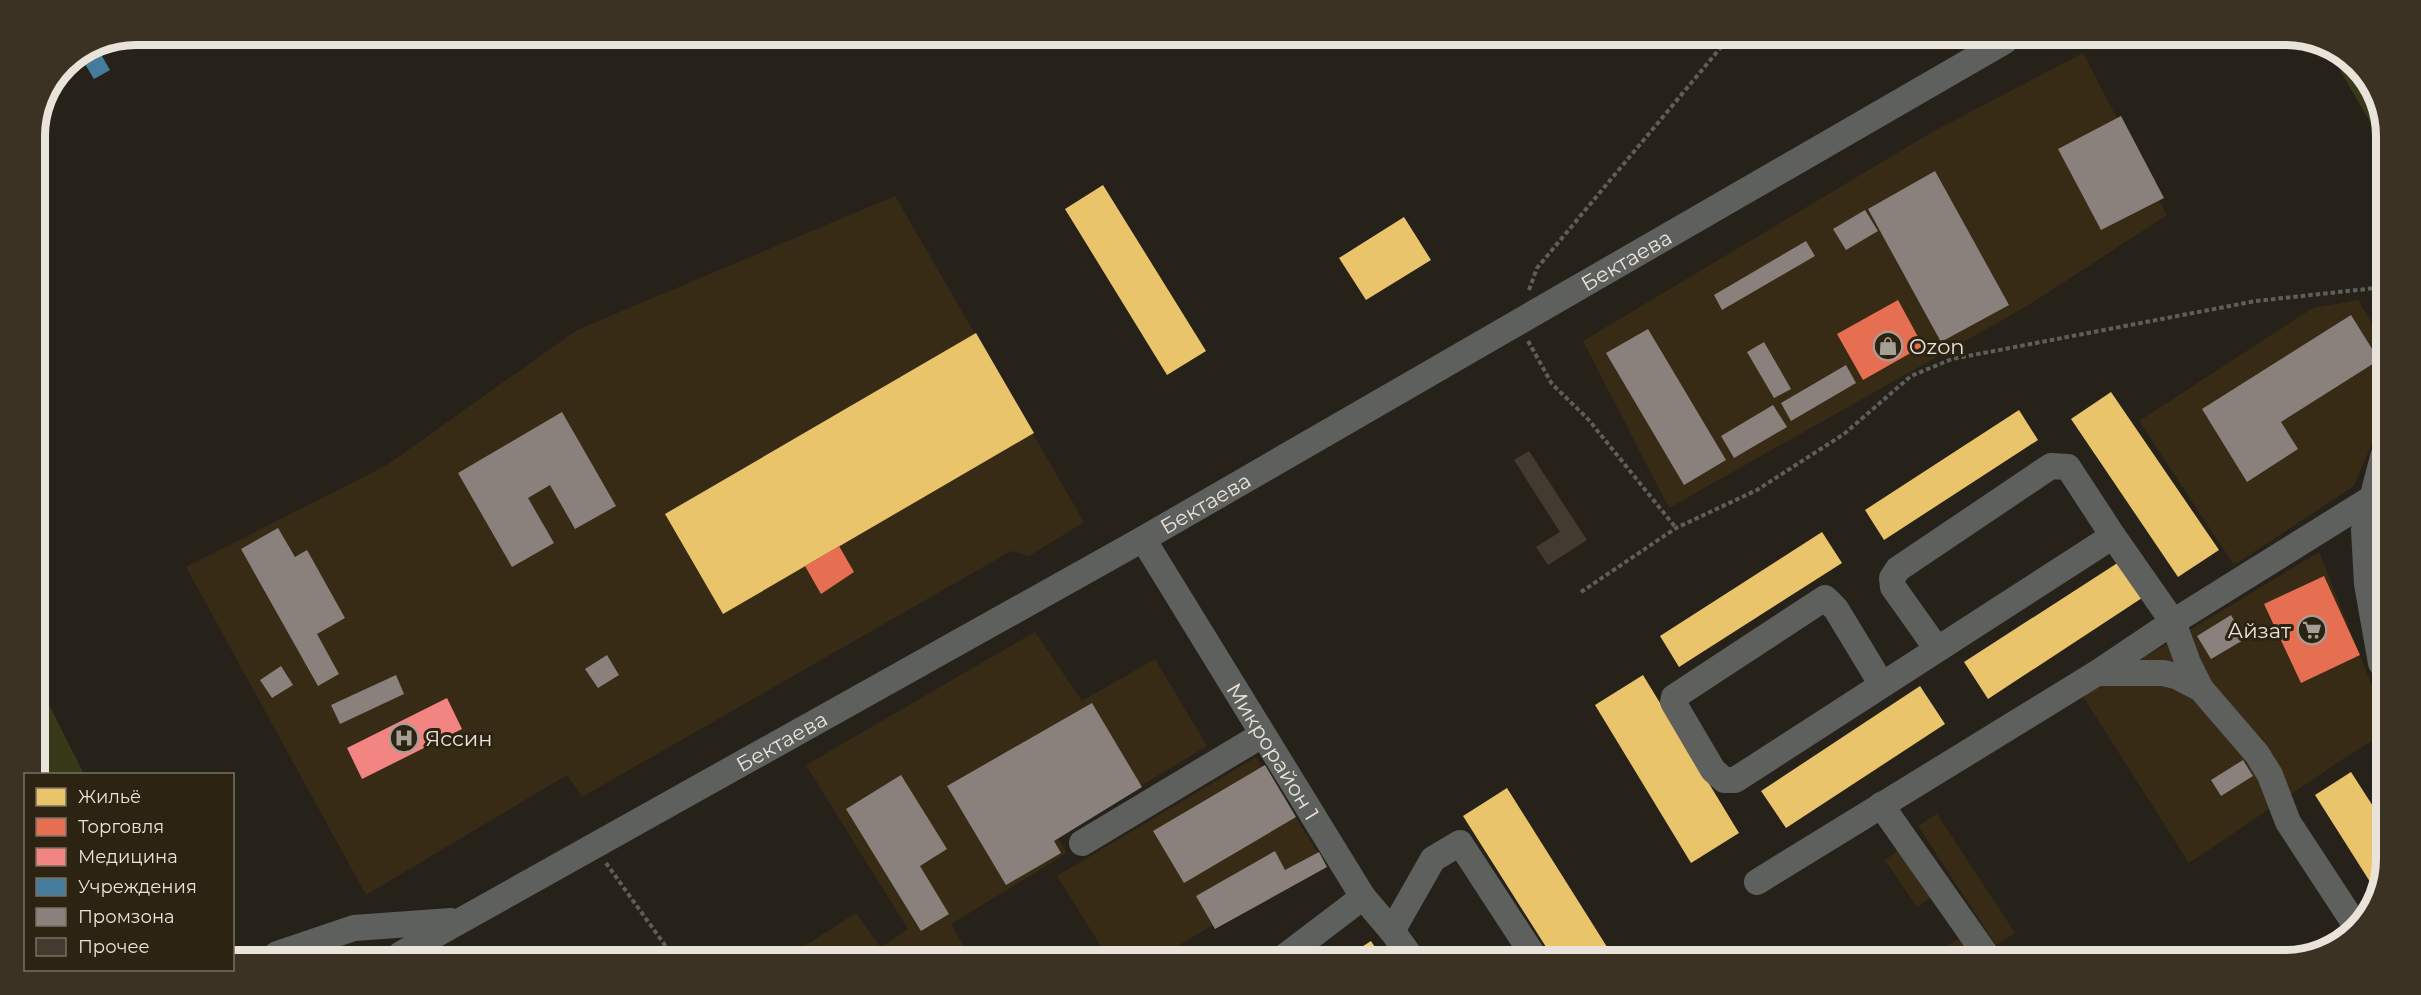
<svg xmlns="http://www.w3.org/2000/svg" width="2421" height="995" font-family="Montserrat,sans-serif">
<style>
.built{fill:#372b16}
.green{fill:#373919}
.homes{fill:#e9c46a}
.shops{fill:#e76f51}
.health{fill:#f28482}
.public{fill:#457b9d}
.industry{fill:#8a817c}
.building{fill:#443b30}
.lines{fill:none;stroke-linecap:round;stroke-linejoin:round}
.path{stroke:#5e5e5a;stroke-width:4;stroke-dasharray:4.5 3;stroke-linecap:butt}
.minor{stroke:#5e605d;stroke-width:26}
.labels{text-anchor:middle;dominant-baseline:central;stroke-width:6;stroke-linejoin:round;paint-order:stroke}
.street-label{font-size:21px;fill:#e9e3d9;stroke:#2d2313}
.poi-label{font-size:21px;fill:#e9e3d9;stroke:#2d2313;text-anchor:start}
.rim{fill:none;stroke:#e9e3d9;stroke-width:8}
</style>
<rect width="100%" height="100%" fill="#272219"/>
<!-- built -->
<path class="built" d="M2083,53l84,162 -140,91 -358,202 -86,-167 351,-210z
M895,196l189,326 -55,34 -18,-5 -429,246 -15,-22 -201,120 -180,-328 201,-102 190,-135z
M2358,300l26,44v71l-30,71 -120,79 -95,-144 174,-113z
M2319,552l62,157 -1,27 -31,19 -160,108 -107,-168z
M1035,632l47,69 73,-42 52,87 -150,90 10,17 -116,71 18,32 -160,-1 -4,-9 51,-33 25,35 27,-19 -102,-164z
M1256,757l67,103 -164,97 -52,-1 -50,-80z
M1937,814l78,119 -19,12 -78,-119z
M1903,847l33,47 -19,13 -32,-47z
M1965,934l17,25h-31l-8,-10z"/>
<!-- green -->
<path class="green" d="M2324,43l42,31 20,55v20z
M35,677l49,97h-49z"/>
<!-- homes -->
<path class="homes" d="M1103,185l103,166 -39,24 -102,-166z
M1404,217l27,43 -65,40 -27,-42z
M976,333l58,100 -311,181 -58,-100z
M2111,392l108,158 -41,27 -107,-158z
M2019,410l19,30 -154,100 -19,-30z
M1822,532l20,31 -163,104 -19,-31z
M2119,562l23,36 -154,101 -24,-37z
M1643,675l96,158 -48,30 -96,-158z
M1920,686l25,38 -159,104 -25,-37z
M2351,772l29,45 -1,79 -64,-101z
M1507,788l107,170h-61l-90,-142z
M1371,941l10,16h-35z"/>
<!-- shops -->
<path class="shops" d="M1898,300l25,46 -60,34 -26,-46z
M839,546l15,26 -33,22 -16,-28z
M2324,576l36,79 -59,28 -37,-79z"/>
<!-- health -->
<path class="health" d="M447,698l15,31 -100,50 -15,-31z"/>
<!-- public -->
<path class="public" d="M95,44l15,26 -16,9 -15,-25z"/>
<!-- industry -->
<path class="industry" d="M2121,116l43,82 -63,32 -43,-81z
M1935,171l74,134 -68,37 -73,-133z
M1865,210l13,21 -32,19 -13,-21z
M1806,241l9,15 -93,54 -8,-15z
M2351,315l28,45 -98,62 17,27 -51,33 -45,-73z
M1648,329l78,131 -42,25 -78,-132z
M1764,342l27,47 -17,9 -27,-46z
M1846,365l10,18 -65,38 -10,-18z
M1773,405l14,22 -53,31 -13,-22z
M562,412l54,94 -41,23 -25,-44 -22,13 26,45 -42,24 -54,-94z
M278,528l17,29 12,-7 38,68 -28,16 22,40 -21,12 -77,-137z
M2231,615l14,24 -34,20 -14,-23z
M607,655l12,20 -21,13 -13,-19z
M281,666l12,19 -21,13 -12,-18z
M396,675l8,19 -64,30 -9,-19z
M1092,703l50,84 -88,54 7,12 -55,32 -59,-99z
M2243,760l10,16 -32,20 -10,-16z
M1265,765l31,52 -112,66 -31,-52z
M901,775l46,74 -27,17 29,48 -28,17 -75,-122z
M1275,851l10,19 34,-18 8,15 -112,62 -19,-33z"/>
<!-- building -->
<path class="building" d="M1529,451l58,89 -39,25 -12,-18 24,-15 -46,-72z"/>
<g class="lines">
<!-- path -->
<path class="path" d="M1529,290l8,-22 190,-228
M1528,341l24,43 36,35 88,109
M1581,592l95,-64 81,-38 87,-56 67,-58 41,-17 304,-58 129,-14
M606,863l66,92"/>
<!-- minor -->
<g class="minor">
<path id="s1" d="M1143,539l220,358 29,34 19,26"/>
<path d="M1937,649l-44,-62 -1,-9 6,-9 153,-103 17,1 45,69"/>
<path d="M2381,663l-14,-79 -3,-54 19,-73"/>
<path d="M2097,673h66l13,3 25,13"/>
<path d="M1882,685l-46,-76 -11,-11 -151,99 -1,5 40,68 11,10h11l378,-244 60,86 15,41 13,26 56,65 13,21 18,47 68,104"/>
<path d="M1881,805l108,154"/>
<path d="M1082,843l180,-108"/>
<path d="M1757,882l340,-209 76,-51 199,-124"/>
<path d="M1392,931l41,-72 27,-16 75,115"/>
<path d="M277,954l77,-26 97,-7"/>
<path id="s2" d="M401,954l742,-415 862,-498"/>
<path d="M1284,957l79,-60"/>
</g>
</g>
<!-- icons -->
<defs>
<g id="shop-ring" transform="scale(1.5)"><circle r="9.5" fill="#2d2313" stroke="#a59f96" stroke-width="1.5"/><path d="M-5-2.5h2.3a2.7 3.5 0 0 1 5.4 0H5L5.5 6h-11ZM-1.5-2.5h3a1.5 2.3 0 0 0-3 0Z" fill="#a59f96"/></g>
<g id="supermarket-ring" transform="scale(1.5)"><circle r="9.5" fill="#2d2313" stroke="#a59f96" stroke-width="1.5"/><path d="M-6-5.5h2.5l.6 2H6L4.5 2H-2.5L-4.4-4H-6ZM-1.5 3.2a1.3 1.3 0 1 0 .1 0ZM3 3.2a1.3 1.3 0 1 0 .1 0Z" fill="#a59f96"/></g>
<g id="hospital-ring" transform="scale(1.5)"><circle r="9.5" fill="#2d2313" stroke="#a59f96" stroke-width="1.5"/><path d="M-5-5h3v3.5h4V-5h3V5h-3V1.5h-4V5h-3Z" fill="#a59f96"/></g>
</defs>
<g fill-rule="evenodd">
<use href="#shop-ring" x="1888" y="346"/>
<use href="#supermarket-ring" x="2312" y="630"/>
<use href="#hospital-ring" x="404" y="738"/>
</g>
<g class="labels">
<!-- street labels -->
<g class="street-label">
<text stroke="none"><textPath href="#s2" startOffset="1408">Бектаева</textPath></text>
<text stroke="none"><textPath href="#s2" startOffset="922">Бектаева</textPath></text>
<text stroke="none"><textPath href="#s2" startOffset="436">Бектаева</textPath></text>
<text stroke="none"><textPath href="#s1" startOffset="249">Микрорайон 1</textPath></text>
</g>
<!-- poi labels -->
<g class="poi-label">
<text x="1909" y="346">Ozon</text>
<text x="2291" y="630" text-anchor="end">Айзат</text>
<text x="425" y="738">Яссин</text>
</g>
</g>
<!-- crop -->
<path d="M0 0H2421V995H0ZM136 45H2285A91 91 0 0 1 2376 136V859A91 91 0 0 1 2285 950H136A91 91 0 0 1 45 859V136A91 91 0 0 1 136 45Z" fill="#3c3223" fill-rule="evenodd"/>
<path class="rim" d="M136 45H2285A91 91 0 0 1 2376 136V859A91 91 0 0 1 2285 950H136A91 91 0 0 1 45 859V136A91 91 0 0 1 136 45Z"/>
<!-- legend -->
<rect x="24" y="773" width="210" height="198" fill="#2d2313" stroke="#787062" stroke-width="1.5"/>
<rect x="36" y="788" width="30" height="18" fill="#e9c46a" stroke="#787062" stroke-width="1.5"/>
<text x="78" y="803" font-size="18" fill="#e9e3d9">Жильё</text>
<rect x="36" y="818" width="30" height="18" fill="#e76f51" stroke="#787062" stroke-width="1.5"/>
<text x="78" y="833" font-size="18" fill="#e9e3d9">Торговля</text>
<rect x="36" y="848" width="30" height="18" fill="#f28482" stroke="#787062" stroke-width="1.5"/>
<text x="78" y="863" font-size="18" fill="#e9e3d9">Медицина</text>
<rect x="36" y="878" width="30" height="18" fill="#457b9d" stroke="#787062" stroke-width="1.5"/>
<text x="78" y="893" font-size="18" fill="#e9e3d9">Учреждения</text>
<rect x="36" y="908" width="30" height="18" fill="#8a817c" stroke="#787062" stroke-width="1.5"/>
<text x="78" y="923" font-size="18" fill="#e9e3d9">Промзона</text>
<rect x="36" y="938" width="30" height="18" fill="#443b30" stroke="#787062" stroke-width="1.5"/>
<text x="78" y="953" font-size="18" fill="#e9e3d9">Прочее</text>
</svg>
